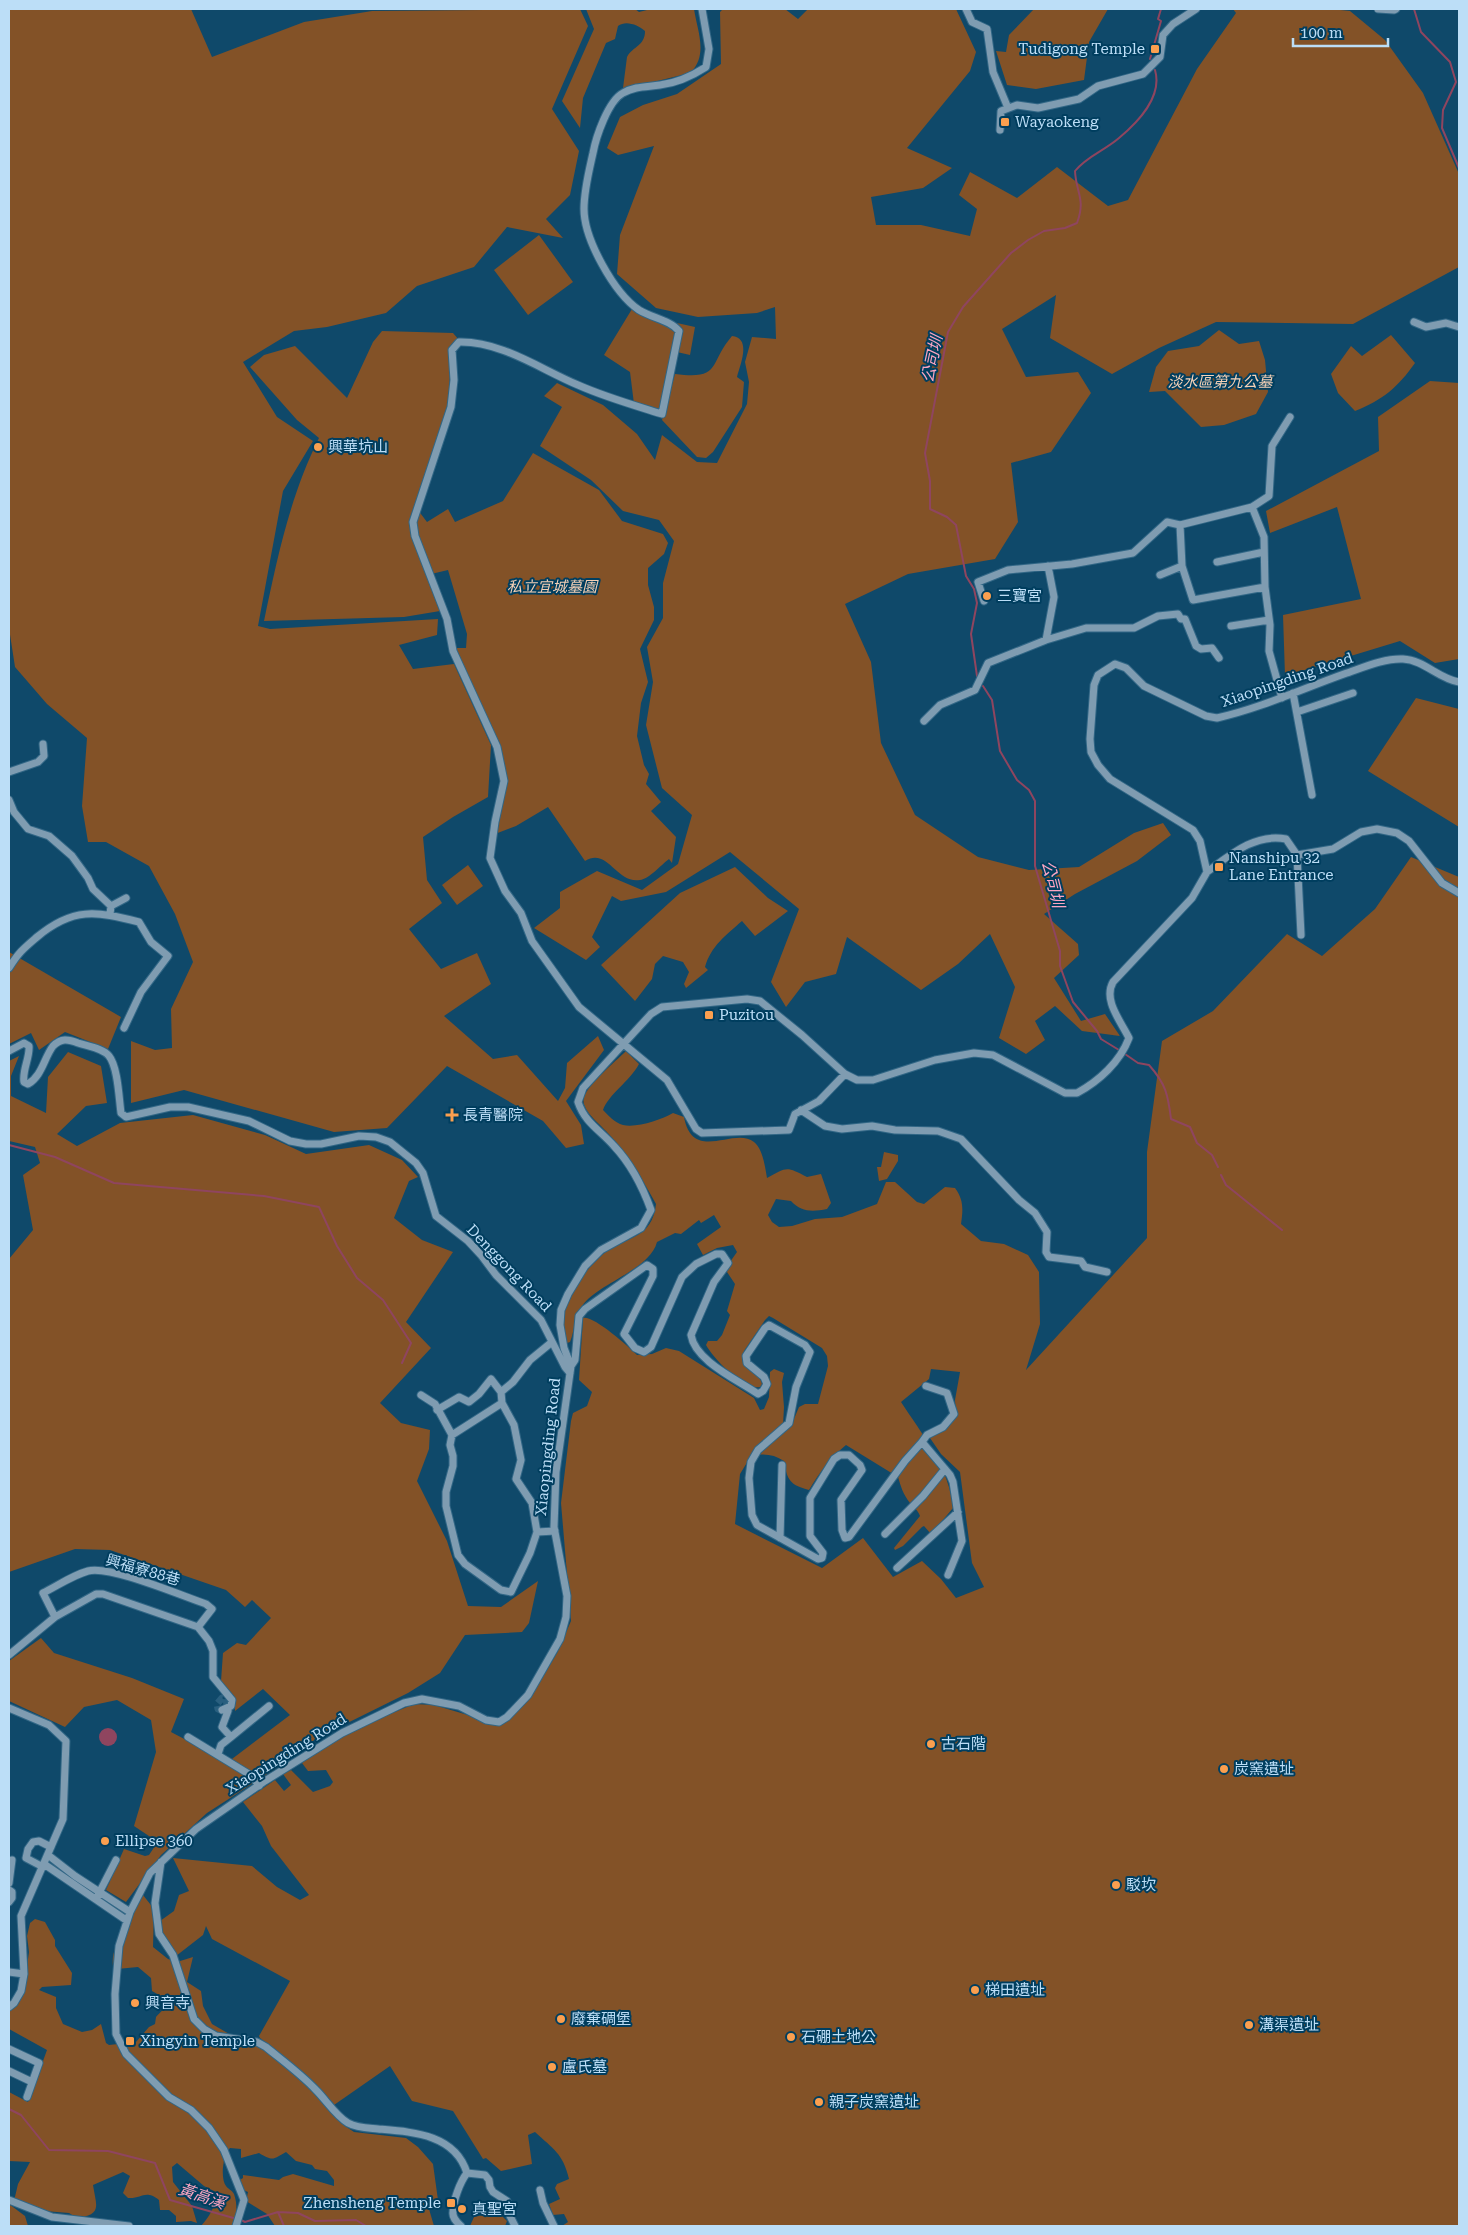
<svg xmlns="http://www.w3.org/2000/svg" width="1468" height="2235" font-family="'Roboto Serif','Noto Sans TC',serif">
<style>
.green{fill:#835227;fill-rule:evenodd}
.water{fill:#8f455f}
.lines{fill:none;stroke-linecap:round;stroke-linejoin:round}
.stream{stroke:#8f455f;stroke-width:2}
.minor-tunnel{stroke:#295f7f;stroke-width:7;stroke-dasharray:7 3.5;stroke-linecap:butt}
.minor-casing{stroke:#326786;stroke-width:9}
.minor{stroke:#7f9cb1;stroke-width:7}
.poi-dot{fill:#fa9f4f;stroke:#003e5f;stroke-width:2}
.labels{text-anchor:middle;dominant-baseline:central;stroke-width:4;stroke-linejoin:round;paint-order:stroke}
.poi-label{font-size:15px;fill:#bcdef7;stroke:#003e5f;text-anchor:start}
.park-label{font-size:15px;font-style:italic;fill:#f5d1b6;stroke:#003e5f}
.street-label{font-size:15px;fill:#bcdef7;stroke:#003e5f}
.water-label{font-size:16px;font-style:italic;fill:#fca5c1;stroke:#003e5f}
</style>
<rect width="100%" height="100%" fill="#0f496a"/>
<!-- green -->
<path class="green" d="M9,9h182l21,48 92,-35 68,-11 208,-2 8,17 -36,83 27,42 -9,44 -24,24 17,19 -56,-11 -33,40 -57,19 -31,27 -59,14 -33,4 -51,31 34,55 36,24 -30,50 -25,135 12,3 168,-10 -1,16 -38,10 14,24 41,-5 37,81 -3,52 -35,20 -30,20 4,43 15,23 -33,26 32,40 36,-16 14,31 -47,32 49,43 24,-4 41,46 7,-13 2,-25 31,-27 6,14 -38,51 15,24 3,19 -18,4 -23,-27 -96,-55 -60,62 -53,4 -150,-42 -53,13v-62l24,9 17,-2 -1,-39 22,-47 -18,-48 -26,-48 -43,-24h-18l-6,-36 5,-68 -40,-34 -32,-37 -6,-39z
M586,9h49l4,3 12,-3h43c3,21 15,46 -4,64l-49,12 -12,9 -6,-6 4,-31c6,-11 18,-11 18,-26 -7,-6 -19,-11 -27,-5l-3,13 -9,4 -23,55 -3,30 -18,-27 32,-72z
M723,9h62l13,10 10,-10h148l20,43 -6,19 -63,77 45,20 -29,20 -52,9 5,28h45l49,11 7,-27 -18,-14 11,-23 47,26 40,-31 51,39 20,-6 69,-131 39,-56 -3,-4h98l19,2 35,29 38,53 36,81v93l-106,57 -137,-2 -57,26 -47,26 -62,-36 6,-43 -54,34 24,48 52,-5 13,21 -40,59 -40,11 7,59 -23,37 -87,15 -63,30 26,58 10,81 34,72 63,42 51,13 50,-3 55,-34 29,-10 8,12 -34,26 -62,33 -31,20 34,30 1,11 -25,23 27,43 24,-7 15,22 -38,-5 -27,-25 -20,15 10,19 -19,14 -27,-16 16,-51 -25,-53 -32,30 -37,26 -74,-53 -11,37 -31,8 -19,25 -15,-25 28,-73 -69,-57 -64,40 -45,9 -9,-5 -20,41 8,10 -14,13 -52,-32 26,-20v-16l37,-21 45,19 36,-26 14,-49 -30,-27 -16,-63 7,-43 -6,-35 16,-29v-35l11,-42 -15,-21 -36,-9 -32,-31 -51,-34 22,-39 -18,-11 13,-13 46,22 34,29 18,26 7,-25 35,27 20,1 30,-59 2,-22 -4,-20 7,-25 24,2 -1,-32 -18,6 -59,4 -42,-9 -39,-34 3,-39 34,-89 -36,9 -11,-7 13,-31 23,-12 34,-11 44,-30 -1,-52z
M1034,9h74l-19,33 -5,38 -48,9 -29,-4 -11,-34 10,1 3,-17z
M539,235l34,47 -45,33 -34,-45z
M632,309l45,21 -16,82 -27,-8 -4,-32 -26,-17z
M677,323l18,4 -5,28 -13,-3 4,-22z
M1219,330l20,14 20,-3 6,19 3,32 -12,22 -32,11 -23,2 -36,-36 -16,1 7,-25 12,-16 31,-5z
M382,331l71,2 6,7 -7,6 -4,60 -33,100 12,16 21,-13 7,13 48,-21 30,-48 66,37 23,31 41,13 5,9 -4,11 -16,14v17l6,22v13l-14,29 8,33 -7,21 -4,33 7,29 5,9 -3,10 15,18 -10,9 25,26 -4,26 -3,-4c-8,6 -20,20 -29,21 -24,4 -32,-33 -55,-19l-37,-54 -32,19 -21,8 5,-52 -2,-34 -43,-100h11l1,-14 -19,-64 -21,5 13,36 -36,6 -140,4c13,-62 26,-125 55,-183l-22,-18 -47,-53 14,-12 31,-9 52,52 26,-56z
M1391,335l24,28c-17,24 -32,37 -60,48l-17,-18 -7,-19 20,-28 11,10z
M732,336c20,2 8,29 5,41l7,5 -2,25 -29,45 -7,6 -9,-1 -35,-37 13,-46c47,6 33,-10 57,-38z
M1430,381l29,2v276l-24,4 -35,-22 -115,35 -2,-61 78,-16 -24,-92 -67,26 -4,-22 113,-60 -1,-34z
M1416,698l43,11v118l-91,-56z
M1411,857l48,20v1349h-897l6,-4 -4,-8 -11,1 -4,-11 11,-5 -5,-11 2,-4 12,-5c-6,-26 -16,-30 -34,-47l-7,3 4,29 -31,7 -15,-13 -3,1 -30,-48 -41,-10 -22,-35 -56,39 -41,-41 -33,-26 -1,-2 31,-55 -78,-42 -6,-13 -3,9 -27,21 -13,-22 -3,-13 14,-10 5,-16 10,-4 -16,-33 79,8 25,21 23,13 9,-5 -38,-49 -9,-20 -19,-24 32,-22 9,11 7,-6 -8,-11 8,-4 22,22 17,-6 3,-4 -7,-12 -18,1 -6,-8 3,-3 33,-21 40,-20 36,-15 20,1 64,19 31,-27 9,-12 19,-32 14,-32 -10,-118 10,-82 2,-8 14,-7 5,-14 -13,-12 4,-62c10,-3 45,28 54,37l15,-1 14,-6 13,3 75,47 6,12 4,-1 5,-12 1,-25 4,-3 10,4 -2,9 2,25 -1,18 8,1 8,-19 6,-3h13l10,-38 -1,-10 -5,-8 -49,-30 -4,-2 -4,4 -21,31c-2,18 16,21 18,33l-2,3c-16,4 -47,-29 -54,-42l2,-4h9l5,-6 8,-20 -3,-4 8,-27 -10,-15 12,-17 -4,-7 -16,3 -14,7 -6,-11 24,-17 -7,-12 -13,8 -2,-3 -18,14 -6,-1 -18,9c-7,28 -59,41 -75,64 -8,11 -7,24 -12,36l-3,1c-2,-8 -4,-15 -4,-23 3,-23 22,-51 40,-66 22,-18 49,-14 53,-50 -15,-27 -28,-50 -50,-73 -7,-8 -26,-22 -22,-34 5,-14 31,-35 42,-46l13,13c-9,17 -31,31 -36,46 5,5 12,13 20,15 14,3 38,-5 50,-12l11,4c9,47 50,9 70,25 9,7 11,25 13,36 20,-11 19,-12 40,-1l14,-3 10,29 -4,6c-15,3 -26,3 -36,-8l-15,-2 -8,16 4,7 7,5 13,-1 23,-7 27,-2 35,-13 9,-22h9l22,20 7,2 21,-17 10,1c9,12 8,22 6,36l20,17 23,3 24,11 11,17 1,52 -14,46 121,-132v-86l15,-111 51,-30 74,-77 35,22 53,-47zM931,1369l29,3 -5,28 1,16 -25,19 -1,3 11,16 19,18 12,91 12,24 -28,11 -15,-19 -19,-18 -29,16 -30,-39 -41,30 -87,-44 5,-50 11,-18c12,-3 23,-2 33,5 3,19 6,24 25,29 10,-17 22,-33 37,-45l52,32c3,10 5,17 12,26 4,5 8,7 10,13l-26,32 1,2 8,-4 19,-19 2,-1 7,8 22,-26c-3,-39 -31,-74 -52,-106l28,-23z
M468,865l15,21 -26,19 -15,-20z
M735,867l33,31 20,13 -33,25 -13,-15c-16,14 -31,25 -37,46l3,3 -22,18 -2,-4 5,-12 -6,-10 -20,-6 -8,8 -3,15 -17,22 -34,-36 79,-72z
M9,952l112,65 -13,32 -43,-17 -26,18 -8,-17 -22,11z
M68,1052l33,14 6,37 -21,3 -29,28 20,12 43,-23 73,-8 72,20 41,19 63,-9 33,15 16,17 -9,4 -15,37 28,22 31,12 -47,70 25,26 -51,55 21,20 29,7 -1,19 -12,32 30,60 21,65 33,1 37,-26 -9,42 -7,9 -57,3 -25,38 -32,20 -91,45 -39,29 -71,46 -46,42 -35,47 -20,-12 18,-41 21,7 4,-1 6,-9v-6l-21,-14 22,-74 -5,-32 -34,-20 -33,7 -19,20 -56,-26v-40l32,-23 13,15 78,25 52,21 -13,33 57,30 62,-47 -27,-26 -28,22 -1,-15 -13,-15 2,-28 14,-10 9,2 25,-27 -19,-18 -7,7 -19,-17 -116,-40 -35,-1 -66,23v-313l24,-29 -10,-55 17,-12 -5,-16 -26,-6v-80l10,-5 -8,20v20l35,17 2,-36z
M884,1152l14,3v6l-11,18 -8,2 -2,-14h4z
M143,1895l11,14 -1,38 15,12 9,3 16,-5 -6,25 14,9 2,15 9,18 19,11 25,9 17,12 41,35 31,35 9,6 52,6 12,9 15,17 5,36 -9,9 5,17h-159l-8,-12 -21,-13 2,-9 -9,-4 -1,-7 5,-3v-3l36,5 4,-3 10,-3 41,12v-6l-7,-9 -12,-2 -3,-4 -16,-4 -10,-9c-13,7 -12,10 -27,1l-18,5v-9l-11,-1c-7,6 -10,30 -4,38 2,3 6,4 8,8 4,11 2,21 1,32h-34c8,-8 16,-22 15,-34l-12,-6 -27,-23 -5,4 1,15 19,24 5,17 -6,-2 -15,1v-6l-7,-6h-9l-1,-10c-14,-11 -17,-1 -31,-2l-5,-5 7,-17 -7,-4 -30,13c3,20 10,30 -16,33l-8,-5 -24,-2 -31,-10 4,-17 12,-22 -21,-1v-69l19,10 19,-52 -38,-21v-24l8,-11 9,-21 3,-21 -2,-16 3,-13 5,-4 10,3 10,18v6l17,27 -1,12 -29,2 -3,3 17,7v11l7,16 19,8 10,-2 9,-6 5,19 3,2 27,-3 13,-15 6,-3 1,-7c5,-6 11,-8 10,-18l-14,-8 -1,-13 -13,-11 -21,2 -4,-3c-3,-19 18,-52 27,-70z
M9,2204l16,12 3,10h-19z
M498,2212l9,9 -2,5h-35l4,-9z"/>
<!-- water -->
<path class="water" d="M99 1737a9 9 0 1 1 18 0a9 9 0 1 1-18 0Z"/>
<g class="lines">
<!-- stream -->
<path class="stream" d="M1414,9l7,23 29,30 6,20 -13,28 -1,18 17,40
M1150,59l11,-38 -3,-2 3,-10
M977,676l-6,-42 6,-31 -3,-14 -8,-13 -10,-51 -9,-8 -17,-8v-28l-5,-28 23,-121 15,-25 48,-54 17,-13 16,-9 21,-3 12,-5c9,-24 -1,-30 -2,-52 12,-15 29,-20 44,-33 19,-16 44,-41 36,-68
M983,686l9,14 8,51 17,29 12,10 6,11v65l25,85v15l13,36 24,29 4,8 18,11
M1125,1054l13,9 11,2c17,19 19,30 22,54l19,8 7,16 15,12 6,12
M9,1145l46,12 59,26 150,13 55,11 18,39 20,32 26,22 28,43 -9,20
M1221,1175l5,10 56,45
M9,2109l12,6 28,35 59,1 47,12 15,37 67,19
M278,2212l6,14
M241,2220l4,2 33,-10 20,1 17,8 41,-1 10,6"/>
<!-- minor-tunnel -->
<path class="minor-tunnel" d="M222,1710l-4,-1 -1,-5 5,-6 4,1 2,12"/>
<!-- minor casing -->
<g class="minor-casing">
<path id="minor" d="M702,9l7,40 -3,18c-14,9 -29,16 -46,18 -13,2 -25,1 -37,8 -15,8 -27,44 -30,60 -4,18 -9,37 -9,56 0,30 30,84 55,101 13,8 31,10 40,21l-17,83c-29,-9 -57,-17 -84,-29 -38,-16 -77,-44 -119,-43l-7,8 2,30 -3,27 -38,115 2,14 32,83 6,32 44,96 7,34 -9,41 -5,36 15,33 16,22 11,28 47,66 88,73 29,49 6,4 87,-3 6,-16 24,-13 26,-27
M966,9l6,13 15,7 6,43 15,36
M1378,9l16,1 2,-1
M1000,130l1,-19 16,-6 21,3 41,-9 19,-13 45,-12 17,-17 3,-22 10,-11 23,-15
M1414,322l12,5 20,-4 13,4
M1180,525l2,41 11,34 72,-13
M1217,562l47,-10
M1048,566l6,31 -8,43 40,-12h48l24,-12 20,-2 3,5h4l11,27 5,3 11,-1 7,10
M1160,575l22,-9
M984,601l-6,-19 30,-12 64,-6 61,-11 34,-31 13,3 72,-18
M1231,626l38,-6
M1293,693l19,102
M1282,698l-13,-47 1,-26 -5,-38 -1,-50 -12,-30 17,-11 3,-50 18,-29
M1297,712l56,-19
M924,721l16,-16 35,-15 13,-27 58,-23
M9,772l29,-10 6,-6 -1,-12
M9,800l5,12 14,17 21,7 23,20 16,22 5,11 18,17 -1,8
M1297,855l4,80
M1207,872c23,-17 48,-39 79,-33l11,16 36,-6 28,-17 16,-3 20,4 12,8 33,42 17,10
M111,906l15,-8
M9,968c10,-16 14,-19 28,-31 36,-30 59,-26 102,-15l12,20 17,14 -27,36 -17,36
M9,1051l15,-8 5,3c1,12 -7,24 -5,36l4,2c14,-8 16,-26 25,-38 8,-8 15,-7 25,-3 9,3 25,5 31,13 9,11 10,43 12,57l5,4 44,-10h18l61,14 41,20 16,3h15l38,-8 17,1 14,5 26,21 7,10 13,43 32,25 13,14 15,20 45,45 24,47 5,6
M801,1110l24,16 17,3 30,-3 23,4 43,1 23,8 58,61 16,13 12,19 -1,20 3,5 32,4 4,6 22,5
M571,1366l4,-6 4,-44 6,-7 62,-44 6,4v7l-29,58 11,14 9,4 7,-5 31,-70 14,-13 20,-10h6l6,9 -14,19 -23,53c4,26 47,45 67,59l5,-3 4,-7 -3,-7 -17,-14 -1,-7 19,-28 4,-3 36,20 5,7 -14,35 -7,36 -31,27 -7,12 -2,16 3,37 5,10 61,34 4,-1 1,-5 -13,-17v-38l24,-39 6,-4h9l11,10 2,5 -21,30 1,30 3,8 4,-1 56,-76 17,-19 28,33 3,7 9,59 -14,34
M501,1392l12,-10 17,-22 22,-18
M421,1395l14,9 17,31 -2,10 3,11v10l-7,26v14l12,49 7,9 36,26 10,2 19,-39 7,-21 18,-1
M437,1410l22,-13 10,5 10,-8 12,-15 10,13 1,11 12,22 7,35 -5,19 16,24 5,29
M452,1435l50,-32
M922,1442l5,-7 16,-8 11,-13 -7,-21 -21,-7
M885,1534l38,-38 22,-27
M780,1538l2,-73
M897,1568l61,-56
M198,1627l11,14 4,10v26l19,23 -1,6 -9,4
M9,1655l46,-38 41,-23h7l95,33 14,-18 -6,-5c-24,-8 -96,-39 -118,-33 -15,4 -31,15 -45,22l12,24
M9,1708l40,17 17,16 -3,78 -42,97 3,58 -3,17 -7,12 -5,4
M228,1711l-6,16 9,10 38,-31
M188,1737l64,39 7,10
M218,1754l3,-9 10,-8
M48,1855l27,21 55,36
M161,1862l-6,41 4,31 14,21 21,64 10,10 12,7 41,6 9,5c17,14 35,27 50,43 10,10 20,26 32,33 9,5 20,5 30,6 35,3 77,5 89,44 -7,9 -14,28 -14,39 -1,6 4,10 8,14
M44,1864l82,56
M43,1867l-17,-9 2,-9 5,-7 6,-1 12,6
M9,1883l3,-23
M9,1890l3,2v6l-3,4
M98,1895l18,-35
M9,1972l15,2
M9,2049l30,14 -12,34
M9,2071l23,11
M467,2173l18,2 4,5 1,7 3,5 14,9 2,13 6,12
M540,2190l3,13 11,23
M9,2200l43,17 77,9
M236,2226l8,-26 -20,-50 -15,-22 -18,-18 -22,-13 -43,-43 -10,-20 -1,-40 4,-48 11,-34 20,-39 46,-44 69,-48 77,-48 62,-30 18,-4 37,7 27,14 13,2 8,-5 21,-22 32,-56 6,-22 1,-21 -13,-69 2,-55 15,-106 -7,-18 -4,-23 1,-15 7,-16 17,-28 16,-16 40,-22 10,-18c-8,-22 -21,-47 -37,-64 -14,-16 -29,-23 -36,-44l5,-14 68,-74 11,-7 85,-8 13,2 42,34 43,39 12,6h16l62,-20 39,-7 19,2 72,38h12c22,-12 43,-31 52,-55 -9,-18 -26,-38 -16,-56l79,-84 15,-26 -7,-31 -7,-11 -83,-51 -12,-14 -7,-13 -1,-13 4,-54 4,-10 17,-11 11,4 18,18 62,30 11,2c44,-10 85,-29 127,-44 18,-6 40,-16 59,-15 21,1 36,20 56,23"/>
</g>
<!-- minor -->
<use href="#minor" class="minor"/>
</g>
<!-- markers -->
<g class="poi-dot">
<rect x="1150" y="44" width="10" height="10" rx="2.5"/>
<rect x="1000" y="117" width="10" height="10" rx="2.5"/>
<circle cx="318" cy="447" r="5"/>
<circle cx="987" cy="596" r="5"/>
<rect x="1214" y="862" width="10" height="10" rx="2.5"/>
<rect x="704" y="1010" width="10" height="10" rx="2.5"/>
<path d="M449.5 1107.5h5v5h5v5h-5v5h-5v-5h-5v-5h5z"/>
<circle cx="931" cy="1744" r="5"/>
<circle cx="1224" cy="1769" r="5"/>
<circle cx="105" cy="1841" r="5"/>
<circle cx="1116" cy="1885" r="5"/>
<circle cx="975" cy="1990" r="5"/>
<circle cx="135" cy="2003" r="5"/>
<circle cx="561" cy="2019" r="5"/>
<circle cx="1249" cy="2025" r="5"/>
<circle cx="791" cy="2037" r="5"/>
<rect x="125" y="2036" width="10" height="10" rx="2.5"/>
<circle cx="552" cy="2067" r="5"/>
<circle cx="819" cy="2102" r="5"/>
<rect x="446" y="2198" width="10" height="10" rx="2.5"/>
<circle cx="462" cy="2209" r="5"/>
</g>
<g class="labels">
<!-- poi labels -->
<g class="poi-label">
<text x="1145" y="49" text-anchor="end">Tudigong Temple</text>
<text x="1015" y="122">Wayaokeng</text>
<text x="328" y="447">興華坑山</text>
<text x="997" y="596">三寶宮</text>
<text x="1229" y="858">Nanshipu 32<tspan x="1229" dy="17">Lane Entrance</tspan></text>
<text x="719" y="1015">Puzitou</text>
<text x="463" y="1115">長青醫院</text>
<text x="941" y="1744">古石階</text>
<text x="1234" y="1769">炭窯遺址</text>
<text x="115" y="1841">Ellipse 360</text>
<text x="1126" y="1885">駁坎</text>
<text x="985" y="1990">梯田遺址</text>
<text x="145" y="2003">興音寺</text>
<text x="571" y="2019">廢棄碉堡</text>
<text x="1259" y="2025">溝渠遺址</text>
<text x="801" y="2037">石硼土地公</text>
<text x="140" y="2041">Xingyin Temple</text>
<text x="562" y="2067">盧氏墓</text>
<text x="829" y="2102">親子炭窯遺址</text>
<text x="441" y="2203" text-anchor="end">Zhensheng Temple</text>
<text x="472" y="2209">真聖宮</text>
</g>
<!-- park labels -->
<g class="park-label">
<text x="1220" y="382">淡水區第九公墓</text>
<text x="552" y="587">私立宜城墓園</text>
</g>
<!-- street labels -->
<g class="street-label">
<text transform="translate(1287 680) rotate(-19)">Xiaopingding Road</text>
<text transform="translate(509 1268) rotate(46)">Denggong Road</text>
<text transform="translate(548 1447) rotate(-84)">Xiaopingding Road</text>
<text transform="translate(143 1570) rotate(16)">興福寮88巷</text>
<text transform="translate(286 1754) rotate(-32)">Xiaopingding Road</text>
</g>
<!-- water labels -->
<g class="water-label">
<text transform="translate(932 359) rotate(-78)">公司圳</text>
<text transform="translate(1053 884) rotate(76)">公司圳</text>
<text transform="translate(202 2196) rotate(19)">黃高溪</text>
</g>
</g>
<!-- border -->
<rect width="1468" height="2235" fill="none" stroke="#bcdef7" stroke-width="20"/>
<!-- scale -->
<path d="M1293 38v8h95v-8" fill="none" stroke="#bcdef7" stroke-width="2.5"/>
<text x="1300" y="38" font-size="15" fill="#bcdef7" stroke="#003e5f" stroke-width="4" paint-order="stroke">100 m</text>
</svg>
